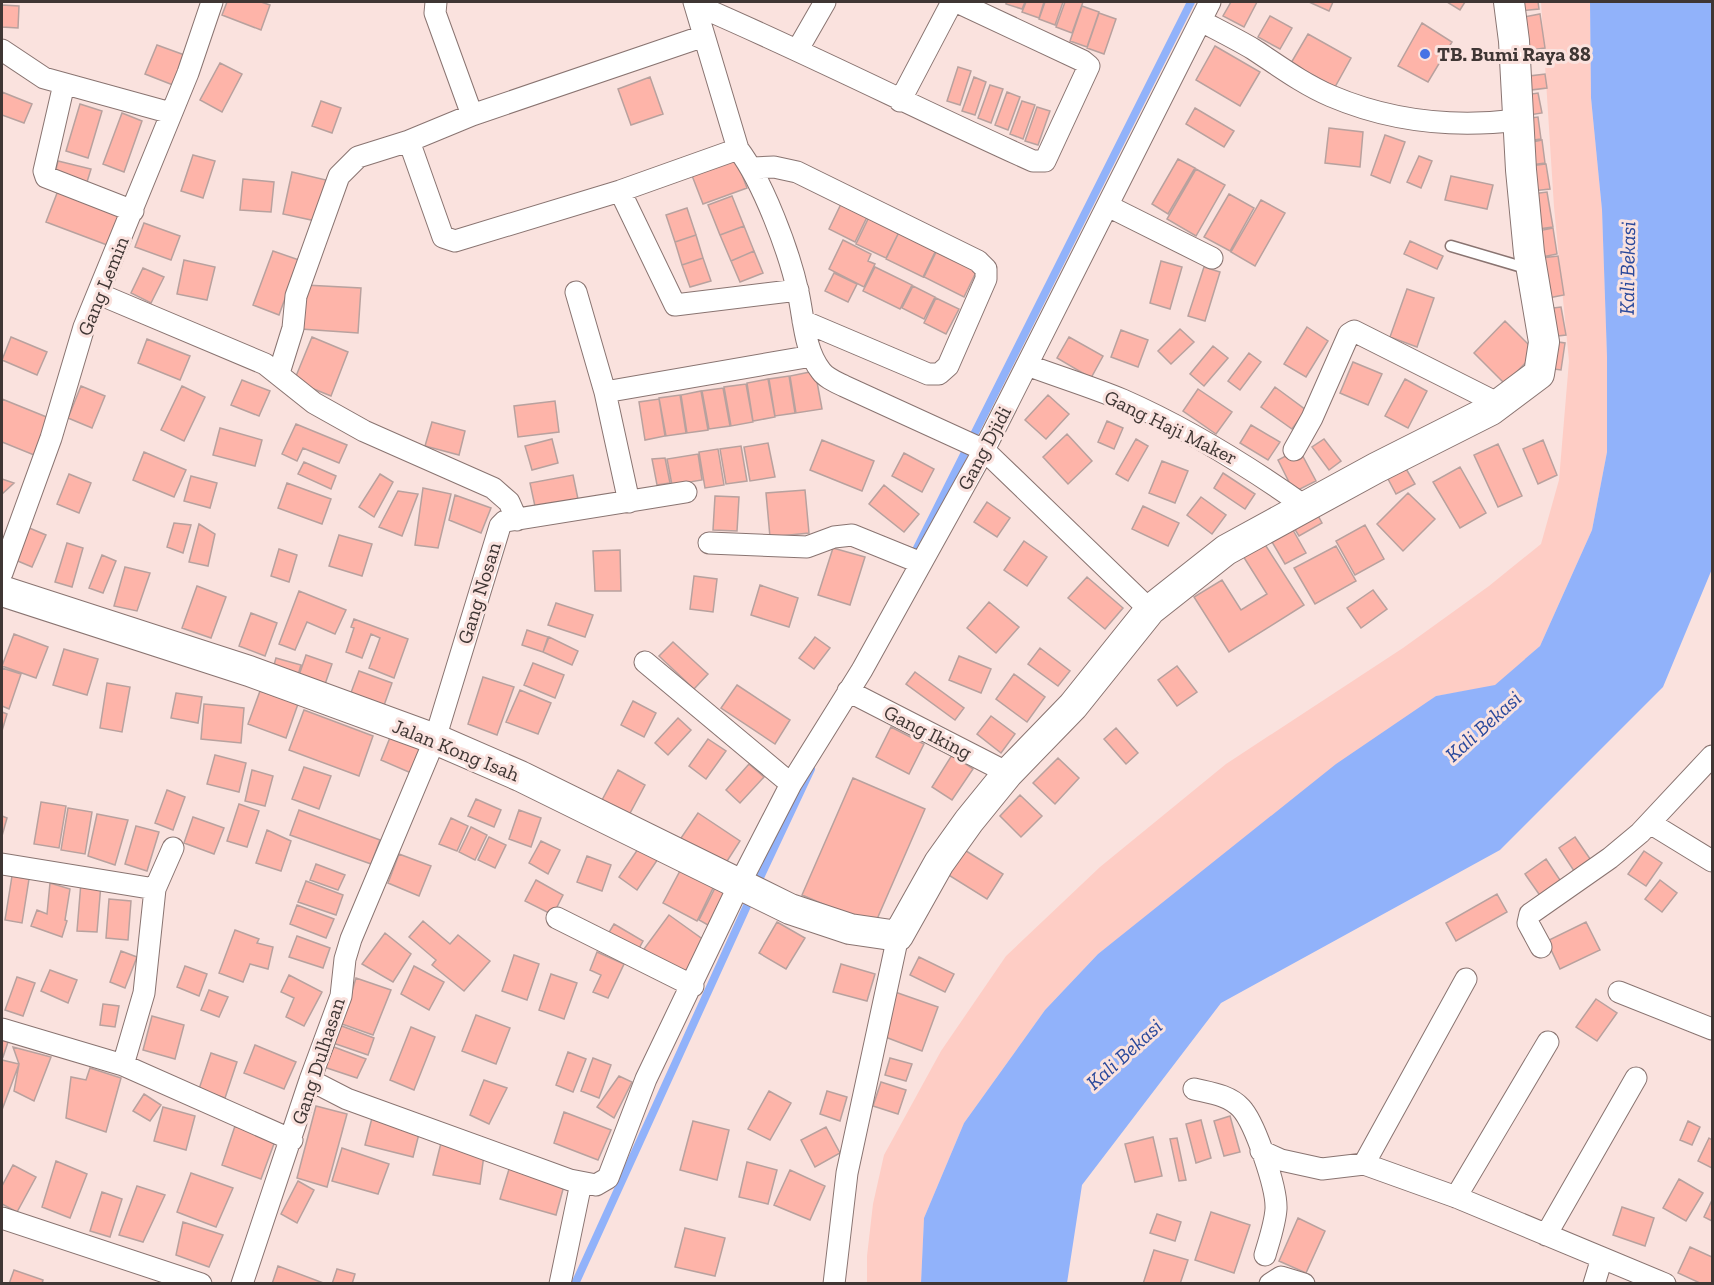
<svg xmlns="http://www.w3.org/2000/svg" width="1714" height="1285" font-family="'Zilla Slab',serif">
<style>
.green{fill:#fecdc5}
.water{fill:#91b2fa}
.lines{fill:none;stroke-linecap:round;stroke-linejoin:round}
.stream{stroke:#91b2fa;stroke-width:8}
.building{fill:#feb4a9;stroke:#b8a19e;stroke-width:1.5}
.lane-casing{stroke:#897471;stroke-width:13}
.street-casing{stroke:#897471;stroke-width:23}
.secondary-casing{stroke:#897471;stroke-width:32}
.lane{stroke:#fff;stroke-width:10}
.street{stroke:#fff;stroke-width:21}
.secondary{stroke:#fff;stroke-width:30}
.poi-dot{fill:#4773e5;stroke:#fae2de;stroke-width:2}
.labels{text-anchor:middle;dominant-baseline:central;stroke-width:6;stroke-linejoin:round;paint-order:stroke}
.poi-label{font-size:20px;font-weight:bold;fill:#3f3634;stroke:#fae2de;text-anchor:start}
.street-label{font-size:20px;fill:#3f3634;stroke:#fae2de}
.water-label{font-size:21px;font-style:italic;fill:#29489b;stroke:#fae2de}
</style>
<rect width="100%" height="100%" fill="#fae2de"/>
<!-- green -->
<path class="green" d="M1541,2h49l1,96 11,112 5,147v95l-15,78 -52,116 -45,40 -59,10 -338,258 -53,56 -81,113 -40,95 -3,65 -54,1v-28l6,-52 11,-49 57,-104 65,-95 94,-89 126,-103 177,-116 86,-62 52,-42 18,-64 10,-119 -15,-154z"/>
<!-- water -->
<path class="water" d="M1590,2h122v567l-49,118 -163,163 -279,153 -139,182 -15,98h-146l3,-65 40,-95 81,-113 53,-56 238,-190 100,-68 59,-11 45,-39 52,-116 15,-78v-95l-5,-147 -11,-112z"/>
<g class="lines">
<!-- stream -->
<path class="stream" d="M912,558l279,-556
M756,886l55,-117
M575,1284l176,-387"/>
</g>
<!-- building -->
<path class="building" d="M227,2h34l9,3 -9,25 -39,-15z
M1006,2h19l-3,7 -16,-5z
M1026,2h18l-5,16 -17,-6z
M1045,2h18l-8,23 -16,-6z
M1065,2h18l-11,31 -16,-6z
M1231,2h26l-13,25 -21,-11z
M1309,2h24l-4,9z
M1447,2h18l-5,8z
M1517,2h21l1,7 -20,2z
M2,5l17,1 -1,22 -16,-1z
M1082,6l17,6 -12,35 -17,-6z
M1099,13l17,6 -12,35 -17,-6z
M1540,14l5,34 -22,3 -5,-33z
M1270,16l22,12 -12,21 -22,-12z
M1422,23l30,19 -24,40 -30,-16z
M1308,34l43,24 -16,29 -44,-24z
M157,45l33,12 -12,30 -33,-13z
M1215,46l45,26 -20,34 -44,-26z
M220,63l22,11 -20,38 -22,-12z
M958,67l13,4 -11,34 -13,-4z
M1545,74l2,14 -24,3 -2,-14z
M650,77l13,37 -32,11 -13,-36z
M974,77l12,5 -11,33 -13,-4z
M990,85l13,4 -12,34 -13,-5z
M2,92l30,12 -8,19 -22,-8z
M1007,92l13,5 -12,33 -13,-5z
M1538,93l4,20 -19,3 -3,-20z
M321,101l20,7 -9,25 -20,-7z
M1022,101l13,4 -12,34 -13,-5z
M80,104l22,7 -14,47 -22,-7z
M1037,107l13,4 -12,34 -13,-4z
M1195,108l39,23 -10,16 -38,-23z
M122,113l20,8 -18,51 -21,-8z
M1538,117l3,22 -15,2 -4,-22z
M1329,128l34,4 -3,35 -35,-4z
M1385,135l20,7 -15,41 -19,-8z
M1542,140l3,23 -14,2 -3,-22z
M193,155l22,6 -12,37 -22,-7z
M735,156l12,32 -44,16 -12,-31z
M1419,156l13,5 -11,27 -14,-6z
M1178,159l17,9 -27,46 -16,-10z
M58,161l33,8 -4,13 -32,-9z
M1546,164l4,25 -18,2 -4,-25z
M1196,169l29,16 -29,51 -29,-17z
M292,172l34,8 -10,41 -33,-7z
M1451,176l42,9 -6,24 -42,-9z
M243,179l31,3 -3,30 -31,-2z
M59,188l68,26 -12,34 -69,-26z
M1547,192l6,35 -15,2 -6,-35z
M1229,194l25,14 -24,43 -26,-14z
M732,196l12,30 -24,9 -12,-30z
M1261,200l24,13 -30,53 -24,-14z
M841,204l26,13 -12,25 -26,-13z
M687,208l9,27 -21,7 -9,-27z
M870,215l30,15 -14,28 -30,-14z
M144,223l36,13 -9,24 -36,-13z
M744,226l10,25 -23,10 -11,-26z
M1553,228l4,26 -15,3 -4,-26z
M900,230l37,18 -14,29 -37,-18z
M696,235l7,23 -21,7 -7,-23z
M843,240l28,14 -3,7 7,3 -11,23 -35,-18z
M1410,241l33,15 -6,13 -33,-15z
M938,248l40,20 -14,29 -40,-20z
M273,251l26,9 -20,55 -26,-10z
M754,251l9,22 -23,9 -9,-21z
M1558,256l6,39 -16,3 -6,-40z
M703,258l8,23 -21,6 -8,-22z
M184,260l31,7 -8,33 -30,-6z
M1161,261l21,6 -12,42 -20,-6z
M875,267l37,18 -12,24 -37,-18z
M1204,267l16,5 -15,49 -17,-5z
M143,268l21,9 -13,26 -20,-10z
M834,273l23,11 -9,18 -23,-11z
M305,285l56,3 -3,45 -57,-4z
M913,286l22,11 -11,22 -22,-11z
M1407,289l27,9 -17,49 -27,-10z
M936,298l23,11 -13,25 -22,-11z
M1561,307l5,28 -17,2 -4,-28z
M1505,321l31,31 -31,32 -31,-31z
M1307,327l21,14 -22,36 -22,-13z
M1180,329l14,13 -23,22 -13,-13z
M1121,330l27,10 -10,27 -27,-10z
M11,337l36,15 -10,23 -35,-15z
M312,337l36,15 -17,44 -37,-15z
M1069,337l34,19 -12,22 -34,-20z
M147,339l43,17 -10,24 -42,-17z
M1551,341l14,2 -4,27 -14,-2z
M1213,346l15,12 -24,28 -14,-12z
M1249,353l12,9 -21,28 -12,-9z
M1353,362l29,12 -14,31 -28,-12z
M815,371l7,38 -26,4 -6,-37z
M789,376l6,37 -20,3 -6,-37z
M768,379l7,38 -22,4 -6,-38z
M1405,379l22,12 -19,37 -23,-12z
M242,380l28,11 -11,25 -28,-11z
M746,384l7,38 -22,4 -7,-39z
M81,386l24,10 -13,32 -24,-10z
M182,386l23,11 -21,44 -23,-11z
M1275,387l31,23 -14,19 -31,-22z
M723,388l7,38 -21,3 -7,-38z
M1198,389l34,23 -16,22 -33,-23z
M701,391l7,39 -21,3 -6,-38z
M680,395l6,38 -20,3 -7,-38z
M1048,395l21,19 -23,25 -21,-19z
M2,399l52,21 -15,37 -37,-15z
M659,399l6,37 -20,4 -6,-38z
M555,401l4,31 -41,5 -4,-31z
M1107,421l16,7 -9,21 -16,-7z
M432,422l33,9 -6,24 -34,-9z
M296,424l51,21 -8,18 -36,-15 -6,13 -15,-7z
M1251,425l29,17 -12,18 -28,-17z
M220,428l42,12 -7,26 -42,-11z
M1067,434l25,27 -24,23 -25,-27z
M552,439l6,24 -26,7 -7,-24z
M1136,439l12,7 -20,35 -12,-7z
M1324,439l17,22 -12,9 -17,-23z
M822,440l52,21 -12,30 -52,-21z
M1543,440l14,35 -19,9 -15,-35z
M768,443l7,34 -25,4 -6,-34z
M1498,444l24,52 -24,11 -24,-52z
M741,446l6,35 -21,3 -6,-35z
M718,449l6,36 -19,3 -6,-36z
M1299,449l17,32 -22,11 -16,-32z
M144,452l42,18 -12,27 -41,-17z
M904,453l30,16 -12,23 -30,-16z
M698,454l4,26 -30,5 -5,-26z
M665,458l5,25 -13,2 -5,-26z
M1162,461l26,10 -13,32 -26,-10z
M304,462l32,14 -5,13 -33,-15z
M1405,467l10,17 -19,10 -9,-17z
M1460,467l26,46 -26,15 -27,-46z
M1223,473l32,21 -10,15 -31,-21z
M69,474l22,9 -12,30 -22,-9z
M380,474l13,8 -19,35 -15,-10z
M573,475l6,29 -43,7 -6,-28z
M191,476l26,7 -7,25 -26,-7z
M2,479l12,4 -12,11z
M287,483l44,16 -9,25 -44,-16z
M884,485l35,29 -15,18 -35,-28z
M423,488l28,6 -13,54 -23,-3z
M805,490l4,43 -39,4 -4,-44z
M398,491l20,3 -16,42 -23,-9z
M1408,493l27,26 -32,32 -26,-27z
M455,495l36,13 -10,25 -32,-13z
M715,496l24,1 -2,34 -24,-1z
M1201,497l25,18 -14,19 -25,-19z
M987,502l23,16 -13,19 -23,-15z
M1143,506l36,17 -11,23 -36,-17z
M1315,510l7,13 -23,13 -8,-13z
M174,523l17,2 -8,28 -16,-6z
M1289,523l17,30 -21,11 -17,-29z
M199,524l16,10 -7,32 -19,-4z
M1365,525l19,34 -29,16 -19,-34z
M27,527l19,8 -14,32 -19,-8z
M339,535l33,9 -10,32 -33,-10z
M1024,541l23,16 -20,29 -23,-16z
M67,543l16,5 -11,39 -17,-5z
M1264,543l40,62 -75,47 -35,-55 28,-17 19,30 26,-16 -24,-38z
M1336,546l20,35 -41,23 -21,-36z
M833,548l32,9 -15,48 -32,-10z
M279,549l18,6 -8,27 -18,-6z
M620,550l1,41h-26l-2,-40z
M102,555l14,6 -13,32 -14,-5z
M125,567l25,6 -13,38 -23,-5z
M694,576l23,3 -4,33 -23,-3z
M1087,577l36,31 -18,21 -37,-31z
M760,585l38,13 -9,29 -38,-12z
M197,586l29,11 -15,41 -29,-10z
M1373,590l14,19 -26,19 -14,-20z
M299,591l47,19 -11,24 -28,-12 -12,28 -16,-6z
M989,602l30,25 -23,26 -29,-25z
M556,603l37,12 -8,22 -37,-12z
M251,613l26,10 -12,33 -26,-10z
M354,619l54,20 -14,39 -25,-10 11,-30 -9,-4 -9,24 -16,-6 8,-24 -3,-1z
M527,630l21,7 -5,15 -21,-7z
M14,634l34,13 -12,31 -34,-12z
M549,637l29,14 -6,14 -29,-13z
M815,637l15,11 -16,21 -15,-11z
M673,642l35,32 -14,15 -35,-33z
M1040,648l30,23 -12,15 -30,-22z
M64,649l34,10 -11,36 -34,-10z
M306,655l26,9 -10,29 -26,-9z
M959,656l32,13 -10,24 -32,-13z
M276,658l25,7 -6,20 -25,-6z
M533,663l31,12 -9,23 -31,-13z
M1177,666l20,26 -20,14 -19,-26z
M2,668l19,6 -12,35 -7,-3z
M359,671l33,12 -10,28 -33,-13z
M915,672l49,36 -9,12 -49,-36z
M1014,674l31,23 -18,25 -31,-23z
M483,677l31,10 -17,48 -29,-11z
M107,683l23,4 -8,45 -22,-4z
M737,685l53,35 -15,24 -54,-36z
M520,690l31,13 -13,31 -32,-12z
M260,691l38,13 -12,34 -38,-14z
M176,693l26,4 -4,26 -27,-5z
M633,701l23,12 -12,24 -23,-12z
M204,704l40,4 -3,35 -40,-4z
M304,710l69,26 -14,40 -70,-26z
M2,712l5,2 -5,17z
M991,716l24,18 -14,19 -24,-19z
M678,718l13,12 -23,25 -13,-12z
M891,727l33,17 -15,30 -33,-17z
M1116,728l22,25 -12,11 -22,-25z
M391,735l37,15 -10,26 -37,-16z
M708,739l18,12 -20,28 -17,-13z
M215,755l31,8 -7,29 -32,-8z
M952,755l21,14 -21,31 -20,-13z
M1058,758l21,20 -24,26 -22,-21z
M749,764l15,13 -24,26 -14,-13z
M304,767l27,9 -12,33 -27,-10z
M252,770l21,6 -8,30 -20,-5z
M618,770l27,15 -17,32 -27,-15z
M853,778l72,31 -51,117 -72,-31z
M167,790l18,7 -12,33 -18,-7z
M1020,795l22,21 -21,21 -21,-21z
M476,799l25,11 -7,17 -26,-11z
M41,802l25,4 -7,42 -25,-4z
M239,804l20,7 -12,36 -20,-6z
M68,808l24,4 -7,42 -24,-4z
M299,810l81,30 -9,24 -81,-29z
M519,810l22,8 -10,29 -22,-8z
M698,813l42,28 -18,28 -43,-28z
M97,814l31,6 -13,45 -27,-9z
M2,816l5,2 -5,18z
M193,817l31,11 -10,26 -30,-11z
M451,818l17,8 -11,25 -18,-7z
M136,826l23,6 -12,39 -22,-7z
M471,827l16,8 -12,25 -16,-8z
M267,830l24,11 -10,30 -25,-8z
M489,837l17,8 -11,23 -17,-8z
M1575,837l20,29 -17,11 -19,-29z
M541,841l19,9 -12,24 -19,-11z
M640,846l18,13 -21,31 -18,-13z
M963,849l40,25 -16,25 -40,-25z
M1644,851l18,12 -16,23 -18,-12z
M399,854l32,12 -12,30 -31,-13z
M587,856l24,9 -9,26 -25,-9z
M1546,859l16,24 -21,14 -16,-23z
M316,864l29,11 -7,15 -28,-10z
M681,869l33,17 -17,35 -34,-18z
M12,876l17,3 -7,44 -17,-3z
M536,880l27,15 -10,20 -28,-14z
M1660,880l17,13 -15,19 -17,-13z
M306,881l37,14 -7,20 -38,-13z
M81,882l20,2 -4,48 -20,-1z
M50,883l20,6 -5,31 2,1 -5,16 -31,-11 6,-16 10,4z
M715,888l17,8 -17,33 -16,-9z
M1497,894l10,18 -51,29 -10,-18z
M109,899l22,2 -3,39 -22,-2z
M297,905l37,14 -8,19 -36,-14z
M669,915l39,28 -24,34 -40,-28z
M423,921l27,23 8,-9 32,26 -26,30 -32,-26 4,-5 -27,-23z
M777,922l28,16 -19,31 -27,-16z
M1586,922l14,28 -40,19 -13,-28z
M614,924l29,17 -6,11 -29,-18z
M235,930l24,9 -2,4 16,4 -5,22 -18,-5 -7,18 -24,-9z
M385,933l26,21 -18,28 -31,-18z
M297,936l33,12 -7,20 -34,-11z
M121,951l16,6 -12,31 -15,-6z
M597,952l27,12 -16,34 -15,-6 8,-17 -11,-5z
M514,955l25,9 -12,36 -25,-9z
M919,957l35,17 -9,18 -35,-17z
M841,964l34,10 -8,27 -34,-9z
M185,966l22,8 -8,22 -22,-9z
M414,966l30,16 -15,28 -28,-16z
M50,970l27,10 -9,23 -27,-12z
M551,974l26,9 -13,36 -25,-9z
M289,975l33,17 -18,34 -18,-9 8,-19 -13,-6z
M17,977l18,6 -12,33 -18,-6z
M356,978l35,12 -18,45 -31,-11z
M209,990l19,7 -9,20 -18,-7z
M895,992l43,15 -16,44 -42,-16z
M1596,999l21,14 -20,28 -21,-14z
M103,1004l16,2 -4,21 -15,-2z
M476,1015l34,13 -14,36 -34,-13z
M152,1016l32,9 -9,34 -32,-9z
M339,1025l35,13 -6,17 -35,-12z
M411,1027l24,10 -21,53 -24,-10z
M2,1034l8,2 -7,21 -1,-1z
M255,1045l41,17 -12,27 -40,-16z
M13,1047l38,10 -17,44 -20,-10 5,-27z
M334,1047l32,12 -9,19 -33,-11z
M568,1052l18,7 -13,33 -17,-7z
M211,1053l26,9 -12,36 -26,-9z
M593,1058l18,7 -12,33 -18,-7z
M890,1058l22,6 -6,17 -21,-6z
M2,1060l17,4 -17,46z
M90,1068l31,10 -15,54 -40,-14 5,-41 15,3z
M619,1076l13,6 -18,36 -17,-11z
M484,1080l23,8 -18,36 -19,-9z
M881,1082l25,8 -8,24 -25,-8z
M769,1091l22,12 -21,37 -22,-11z
M827,1091l20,6 -7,24 -20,-7z
M144,1094l17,11 -11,16 -17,-10z
M316,1106l31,8 -20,73 -30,-9z
M163,1107l32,9 -9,34 -32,-9z
M564,1112l47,18 -13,30 -44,-17z
M1230,1116l10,36 -16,4 -10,-35z
M372,1118l48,12 -7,27 -48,-12z
M1201,1120l10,38 -15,5 -10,-39z
M693,1121l36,9 -12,50 -37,-10z
M1688,1121l12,6 -8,18 -12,-5z
M235,1126l40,15 -14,38 -39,-14z
M826,1127l14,26 -25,14 -14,-27z
M1153,1137l9,39 -27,6 -10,-38z
M1177,1138l9,42 -7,1 -9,-42z
M1709,1138l3,2v28l-14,-7z
M441,1143l43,12 -4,29 -47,-9z
M342,1148l47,16 -11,30 -46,-13z
M56,1161l31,13 -17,44 -28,-11z
M747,1162l30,8 -9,34 -29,-7z
M13,1165l23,12 -19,35 -15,-8v-18z
M510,1166l55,16 -9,33 -56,-16z
M790,1170l35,16 -15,34 -36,-15z
M191,1173l42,15 -17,39 -39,-15z
M1679,1179l24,14 -17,28 -23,-13z
M298,1181l16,9 -17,33 -16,-9z
M137,1186l28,9 -22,47 -24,-7z
M102,1192l20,7 -12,38 -20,-6z
M1712,1200v21l-8,-4z
M1622,1207l32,11 -9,28 -32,-11z
M1211,1212l39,13 -16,48 -39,-13z
M1157,1214l24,8 -6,19 -25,-8z
M1298,1218l27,13 -19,42 -27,-12z
M183,1222l40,13 -14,32 -33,-12z
M685,1228l40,10 -10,38 -40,-9z
M1690,1247l22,10v27h-10l-24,-11z
M1154,1250l34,10 -8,24h-37z
M278,1266l48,18h-54z
M337,1269l18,5 -3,10h-20z
M14,1270l29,10 -1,4h-33z"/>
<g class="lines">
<!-- lane casing -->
<g class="lane-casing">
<path id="lane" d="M1451,246l78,23"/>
</g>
<!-- street casing -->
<g class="street-casing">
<path id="street" d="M436,2l-1,11 37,102
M694,2l44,147c25,33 51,102 60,143 6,26 6,58 23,79 5,7 15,11 23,15l140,64 166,160
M697,9l6,-1c111,48 219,103 330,153h12l44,-95 -6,-5 -126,-59
M1201,21c17,9 35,18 52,28 26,17 50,35 78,47 61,26 122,32 187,24
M704,36l-232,79 -63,26 34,96 12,4 165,-50 118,-42
M798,49l27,-47
M2,50l42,28 127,35
M64,84l-20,87 2,6 87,34
M900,101l52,-99
M753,168l21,-1 23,5 181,89 8,8v10l-38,87 -9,8h-11l-125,-53
M620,191l55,114 123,-15
M1108,206l104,52
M576,292l29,100 24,110
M99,294l166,70 49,39 50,28 129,57 16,14 8,18
M1027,365c32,12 65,22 96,35 66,29 125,66 183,107
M279,373l14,-45 3,-32 43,-120 19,-19 51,-16
M605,392l207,-36
M1294,450l18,-32 37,-84 5,-3 145,73
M709,543l98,4 27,-10 18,-2 69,28
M2,573l49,-135 33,-111 104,-254 24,-71
M645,662l146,122
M848,691l160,82
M1650,823l62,38
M2,864l153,25 18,-41
M557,918l136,68
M1541,947l-13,-24 2,-9 80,-56 30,-25 72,-77
M1619,992l93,37
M2,1029l121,36 169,75
M123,1065l21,-72 11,-104
M310,1080l37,19 223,81 26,5 12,-7 38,-99 93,-194 52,-101 71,-114 122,-220 226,-448
M1194,1089c17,4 35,6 47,19 14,15 36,80 35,101 -1,15 -7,32 -11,46
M1261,1151l20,9 41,9 42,-5 92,33 209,87
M1364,1164l102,-185
M1456,1197l92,-155
M2,1218l199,66
M1546,1235l90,-157
M242,1284l68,-204 31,-84 4,-37 6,-20 84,-200 65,-213 5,-5 181,-29
M560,1284l21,-101
M834,1284l13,-111 51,-237
M1270,1284l11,-7 23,7
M1594,1284l8,-26"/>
</g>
<!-- secondary casing -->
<g class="secondary-casing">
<path id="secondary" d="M2,591l247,80 186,68 85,37 270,133 60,20 48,7 41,-73 30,-42 39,-48 65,-67 77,-96 76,-60 150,-82 115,-58 48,-36 5,-32 -15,-89 -8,-83 -7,-129 -5,-39"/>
</g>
<!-- lane -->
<use href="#lane" class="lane"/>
<!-- street -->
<use href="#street" class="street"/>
<!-- secondary -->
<use href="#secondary" class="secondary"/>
</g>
<!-- markers -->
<circle class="poi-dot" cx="1425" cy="54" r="6"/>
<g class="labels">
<!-- poi labels -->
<g class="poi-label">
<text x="1437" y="54">TB. Bumi Raya 88</text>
</g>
<!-- street labels -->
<g class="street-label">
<text transform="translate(103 286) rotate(-68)">Gang Lemin</text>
<text transform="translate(1171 427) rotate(26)">Gang Haji Maker</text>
<text transform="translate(984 448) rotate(-62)">Gang Djidi</text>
<text transform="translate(479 593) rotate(-73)">Gang Nosan</text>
<text transform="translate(928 732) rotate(27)">Gang Iking</text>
<text transform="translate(456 750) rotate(22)">Jalan Kong Isah</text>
<text transform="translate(318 1061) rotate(-72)">Gang Dulhasan</text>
</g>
<!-- water labels -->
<g class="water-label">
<text transform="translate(1627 268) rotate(-89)">Kali Bekasi</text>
<text transform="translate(1483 726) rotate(-42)">Kali Bekasi</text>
<text transform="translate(1124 1054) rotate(-42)">Kali Bekasi</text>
</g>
</g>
<!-- border -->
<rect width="1714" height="1285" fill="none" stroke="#3f3634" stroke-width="6"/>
</svg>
